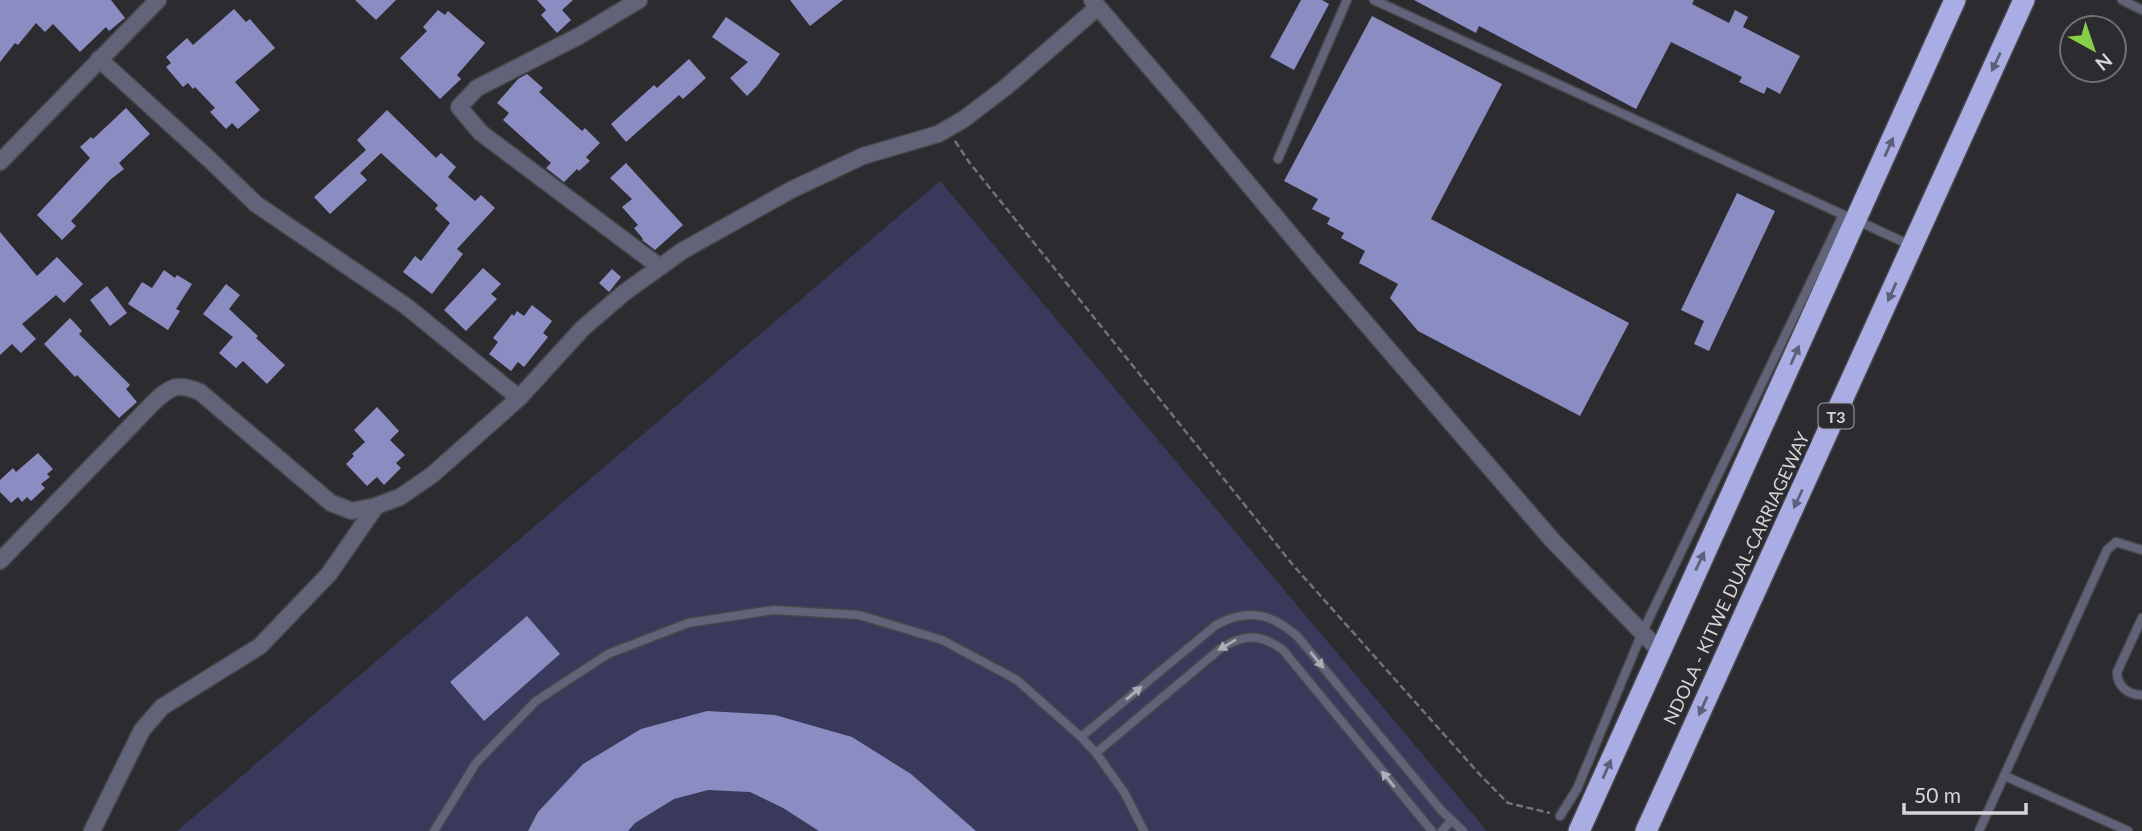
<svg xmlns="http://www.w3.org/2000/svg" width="2142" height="831" font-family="Lato,sans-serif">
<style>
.green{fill:#39395c}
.building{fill:#8b8cc2}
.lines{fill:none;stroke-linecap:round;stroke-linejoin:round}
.lane-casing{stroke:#47474b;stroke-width:11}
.street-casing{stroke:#47474b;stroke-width:19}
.highway-casing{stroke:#47474b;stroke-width:24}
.path{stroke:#737376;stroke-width:2.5;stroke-dasharray:7 3.5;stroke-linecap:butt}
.lane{stroke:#616379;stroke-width:8}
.street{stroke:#616379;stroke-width:16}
.highway{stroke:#aaace4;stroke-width:21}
.oneway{fill:#5e5f78}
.oneway2{fill:#acadb7}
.labels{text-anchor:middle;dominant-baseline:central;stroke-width:7;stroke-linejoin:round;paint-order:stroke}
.shield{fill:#2c2c30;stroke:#a2a2a6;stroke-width:2}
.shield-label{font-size:16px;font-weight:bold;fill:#d5d5d8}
.street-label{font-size:18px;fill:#d5d5d8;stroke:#2c2c30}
</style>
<rect width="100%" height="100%" fill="#2c2c30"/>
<!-- green -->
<path class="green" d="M940,181l547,650h-1310z"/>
<!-- building -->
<path class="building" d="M0,0h111l14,18 -16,13 -3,-4 -26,25 -27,-28 -8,8 -9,-9 -18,22 -3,-2 -15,19z
M355,0h41l-20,20z
M537,0h36l-11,10 9,10 -14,13 -16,-18 5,-5z
M790,0h53l-33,26z
M1301,0h21l7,4 -35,66 -24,-13z
M1414,0h280l-2,4 37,19 6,-13 13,7 -5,10 57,29 -20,38 -13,-7 -3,7 -25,-12 3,-5 -71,-35 -35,67 -157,-83 -3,7z
M234,9l12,13 4,-3 25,29 -40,34 25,28 -22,19 -6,-6 -6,6 -16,-17 5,-4 -20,-21 -2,2 -5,-6 -5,4 -17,-20 5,-4 -5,-6 21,-19 6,7z
M438,10l7,5 3,-4 37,32 -28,32 4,4 -21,20 -40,-41 27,-27 -4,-4z
M1372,16l130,68 -71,135 198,104 -49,93 -162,-85 -28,-33 8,-14 -39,-21 6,-12 -24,-13 3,-5 -17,-9 3,-6 -18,-9 6,-10 -34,-18z
M726,17l54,37 -22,31 -11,11 -17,-18 18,-16 -36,-25z
M689,59l17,19 -23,21 -4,-4 -53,47 -15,-18 43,-39 3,3z
M527,74l16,14 -4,4 43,39 3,-3 15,15 -14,14 4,4 -11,10 -2,-2 -13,13 -18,-14 5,-5 -48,-43 6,-7 -12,-10 21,-24z
M126,108l24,26 -31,29 5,6 -14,11 -39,41 5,5 -14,14 -25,-25 53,-57 -10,-11 11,-10 2,2z
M387,110l49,48 5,-5 15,14 -8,10 27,24 6,-6 14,13 -38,41 6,5 -31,40 -29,-22 12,-16 6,5 29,-38 -15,-14 3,-4 -57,-52 -21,20 7,7 -37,34 -16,-17 52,-47 -9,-10z
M626,163l57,62 -28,25 -13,-10 1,-1 -9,-11 4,-3 -16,-18 10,-8 -22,-21z
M1737,193l38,18 -66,140 -15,-7 10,-23 -23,-11z
M0,232l37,44 20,-19 26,27 -19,19 -8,-8 -34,29 14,15 -15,14 -9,-9 -12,11z
M483,268l18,16 -10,10 6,5 -31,32 -22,-21z
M612,269l9,8 -12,15 -10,-9z
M164,270l11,8 2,-3 15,9 -16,25 4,2 -12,19 -40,-26 14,-22 10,6z
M226,284l14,11 -11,14 29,27 -2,2 29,27 -18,19 -24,-23 -7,7 -17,-15 14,-16 -30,-23z
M107,286l20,27 -17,13 -20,-26z
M532,305l20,16 -9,12 5,4 -24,30 -6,-5 -7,9 -22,-17 9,-12 -5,-4 19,-24 2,2 3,-5 7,5z
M70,318l12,13 -3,3 51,51 -4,4 11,13 -18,16 -42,-43 -2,2 -31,-33z
M377,407l22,24 -9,9 15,15 -9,8 5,5 -17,17 -7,-8 -10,9 -21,-22 8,-8 -2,-2 13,-12 -11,-12z
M38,453l15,16 -6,5 3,3 -9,7 4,4 -14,13 -4,-4 -5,5 -4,-5 -7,6 -11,-11v-12l13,-12 3,4z
M527,616l33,38 -76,67 -34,-39z
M707,711l68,4 77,22 59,37 65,57h-157l-36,-23 -33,-16 -42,-2 -34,9 -39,24 -7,8h-100l10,-19 45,-48 58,-35z"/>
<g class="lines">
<!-- lane casing -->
<g class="lane-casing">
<path id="lane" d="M1374,0l472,216
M2122,0l20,10
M1278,159l69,-159
M1858,221l52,24
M2142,618l-25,54c0,14 11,23 25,23
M1081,737l135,-112c31,-17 56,-12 82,12l143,173 22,21
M1096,753l124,-104c23,-15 40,-16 63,1l149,181
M2005,776l123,55
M1560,816l17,-27 65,-156 201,-418
M434,831l42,-68 60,-62 72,-47 80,-31 85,-13 86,5 83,25 75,40 64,57 15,16 28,39 20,39
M1442,831l9,-10
M1979,831l128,-281 9,-8 26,8"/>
</g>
<!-- street casing -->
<g class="street-casing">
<path id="street" d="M639,0l-60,36 -102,52 -18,19 22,26 179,134
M1092,0l97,113 131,157 233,271 107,110
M99,59l111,101 46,44 150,102 113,92
M0,162l158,-162
M0,561l153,-158c17,-16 24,-21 47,-11l131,111 21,8 24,-5 24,-9 32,-22 87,-77 64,-70 42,-36 35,-25 22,-16 109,-61 72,-34 75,-22 26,-15 42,-32 92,-80
M92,831l50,-101 20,-23 98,-61 69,-72 47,-68"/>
</g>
<!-- highway casing -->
<g class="highway-casing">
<path id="highway" d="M1579,831l376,-831
M1646,831l378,-831"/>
</g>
<!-- path -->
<path class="path" d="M955,141l14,21 324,403 189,212 26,26 42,10"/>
<!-- lane -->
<use href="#lane" class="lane"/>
<!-- street -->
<use href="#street" class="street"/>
<!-- highway -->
<use href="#highway" class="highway"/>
</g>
<!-- one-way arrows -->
<defs><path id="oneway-solid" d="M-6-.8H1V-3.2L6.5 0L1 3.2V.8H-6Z" transform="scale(1.75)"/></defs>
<g class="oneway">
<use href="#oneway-solid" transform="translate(1996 62) rotate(115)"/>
<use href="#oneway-solid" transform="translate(1889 147) rotate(-66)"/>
<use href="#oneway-solid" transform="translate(1892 292) rotate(114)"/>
<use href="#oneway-solid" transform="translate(1795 355) rotate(-66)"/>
<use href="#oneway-solid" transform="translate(1798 499) rotate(115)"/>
<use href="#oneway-solid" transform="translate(1700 561) rotate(-65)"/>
<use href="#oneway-solid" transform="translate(1703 706) rotate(114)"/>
<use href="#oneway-solid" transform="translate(1607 769) rotate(-66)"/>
</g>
<g class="oneway2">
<use href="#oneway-solid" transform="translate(1227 645) rotate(149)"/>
<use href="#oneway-solid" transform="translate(1317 660) rotate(50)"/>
<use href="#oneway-solid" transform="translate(1134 693) rotate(-40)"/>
<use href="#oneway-solid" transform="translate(1388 779) rotate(-129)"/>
</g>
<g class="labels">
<!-- shield labels -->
<rect class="shield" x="1818.5" y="403.5" width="35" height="25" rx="5"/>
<g class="shield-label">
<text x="1836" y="416">T3</text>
</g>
<!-- street labels -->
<g class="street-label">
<text transform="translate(1736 578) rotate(-65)">NDOLA - KITWE DUAL-CARRIAGEWAY</text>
</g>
</g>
<!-- north arrow -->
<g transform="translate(2093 49) rotate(140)"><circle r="33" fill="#2c2c30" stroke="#707073" stroke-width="2"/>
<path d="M0-5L12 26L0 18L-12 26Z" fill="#88cf49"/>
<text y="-10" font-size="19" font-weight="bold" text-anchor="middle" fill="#d5d5d8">N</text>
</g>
<!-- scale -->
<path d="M1904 803v10h122v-10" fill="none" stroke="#d5d5d8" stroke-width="3.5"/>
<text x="1914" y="803" font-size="21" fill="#d5d5d8" stroke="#2c2c30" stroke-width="5" paint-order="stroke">50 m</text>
</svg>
